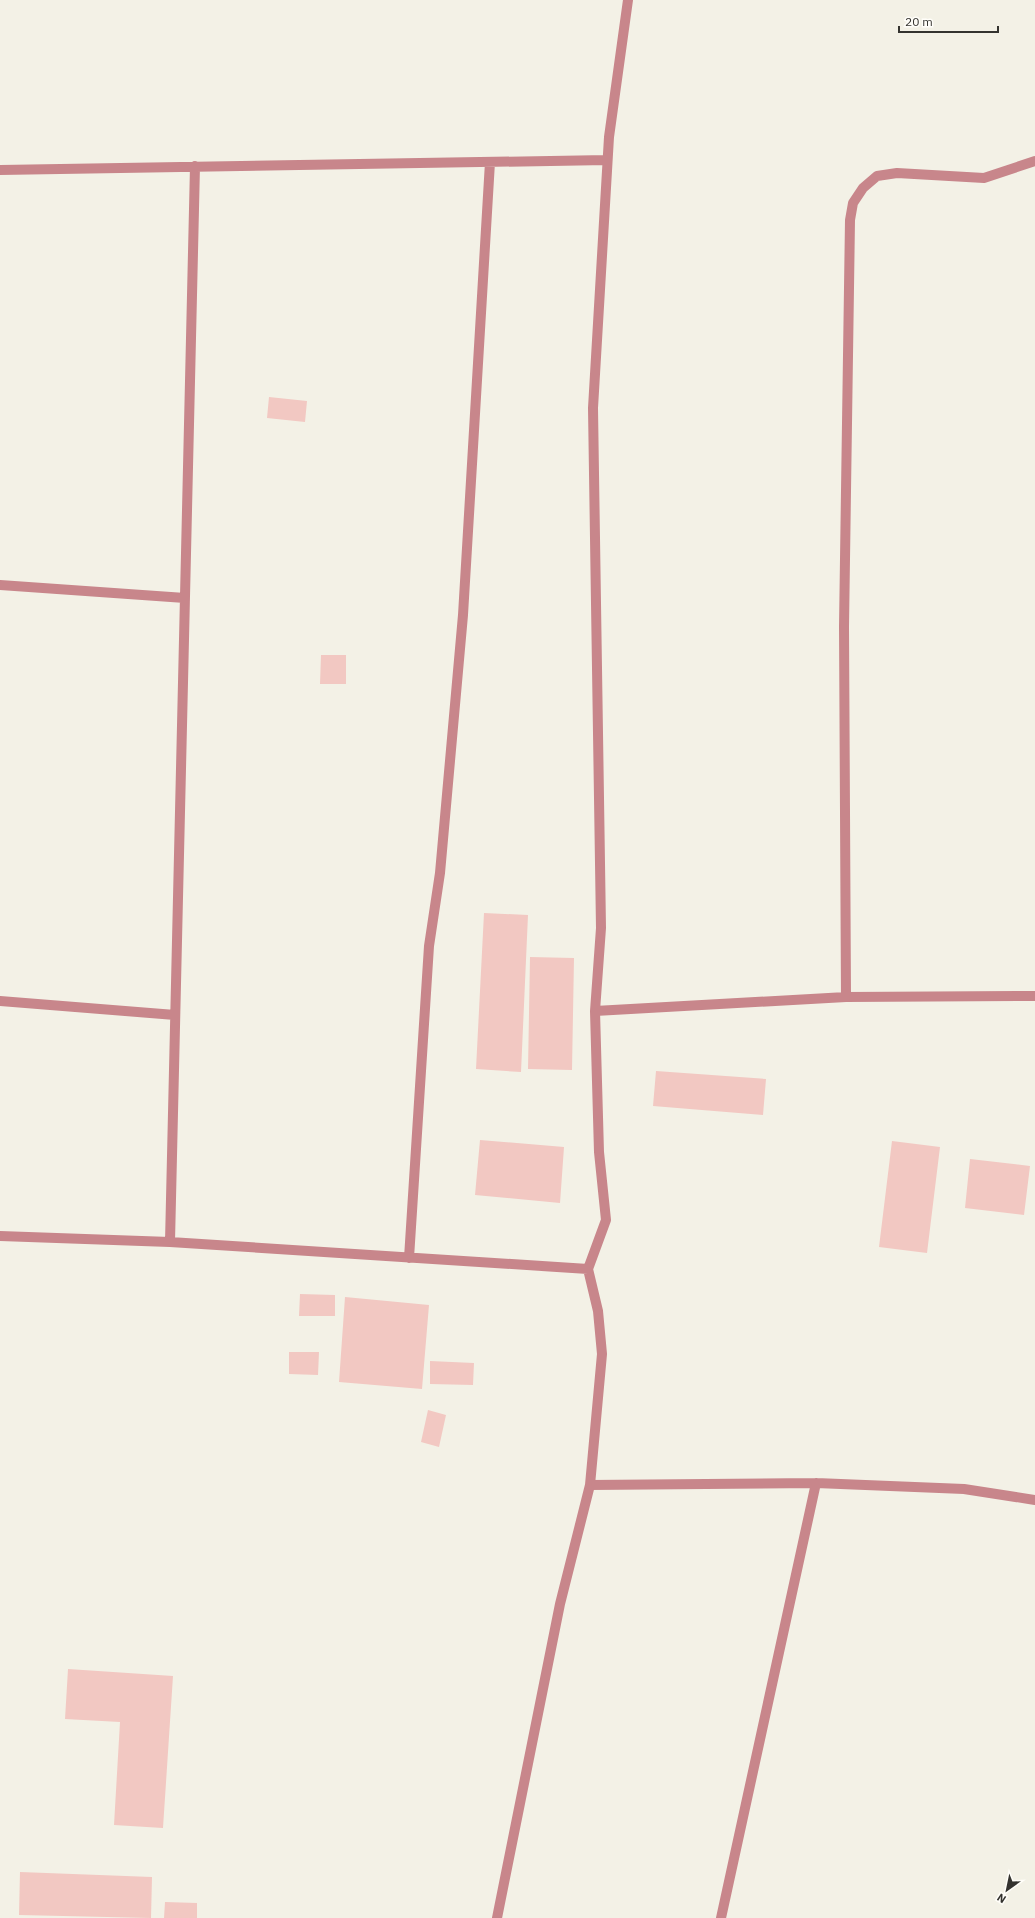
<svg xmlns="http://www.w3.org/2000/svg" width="1035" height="1918" font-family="'IBM Plex Sans',sans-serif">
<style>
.building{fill:#f2c8c2}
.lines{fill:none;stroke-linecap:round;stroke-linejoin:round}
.minor{stroke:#c8868b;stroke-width:10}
</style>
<rect width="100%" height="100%" fill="#f3f1e6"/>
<!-- building -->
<path class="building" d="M269,397l38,4 -2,21 -38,-4z
M321,655h25v29h-26z
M484,913l44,2 -7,157 -45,-3z
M530,957l44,1 -2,112 -44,-1z
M656,1071l110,8 -3,36 -110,-9z
M480,1140l84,7 -4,56 -85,-8z
M892,1141l48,6 -13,106 -48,-6z
M970,1159l60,7 -6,49 -59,-7z
M300,1294l35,1v21h-36z
M345,1297l84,8 -7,84 -83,-7z
M289,1352h30l-1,23 -29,-1z
M430,1361l44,2 -1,22 -43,-1z
M428,1410l18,5 -7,32 -18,-5z
M68,1669l105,7 -10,152 -49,-3 6,-103 -55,-3z
M20,1872l132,5 -1,41 -132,-3z
M165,1902l32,1v15h-33z"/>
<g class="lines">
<!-- minor -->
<path class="minor" d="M0,170l607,-10
M0,585l185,13
M846,997l-2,-370 6,-407 3,-17 10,-15 14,-12 20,-3 87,5 51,-17
M0,1001l175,14
M595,1011l251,-14 189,-1
M0,1236l170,6 418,27
M170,1242l25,-1076
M409,1258l20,-312 11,-73 23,-258 27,-453
M590,1485l226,-2 148,6 71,11
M497,1918l63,-314 30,-119 12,-131 -4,-43 -10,-42 18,-49 -7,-68 -4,-141 6,-83 -8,-520 16,-271 19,-137
M721,1918l95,-435"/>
</g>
<!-- north arrow -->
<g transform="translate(1007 1890) rotate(213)" stroke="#fffef9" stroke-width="3" paint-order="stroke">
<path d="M0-3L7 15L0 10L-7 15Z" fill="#34332f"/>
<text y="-6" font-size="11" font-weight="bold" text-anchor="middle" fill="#34332f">N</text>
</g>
<!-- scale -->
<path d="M899 26v6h99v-6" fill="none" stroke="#34332f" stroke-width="2"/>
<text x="905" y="26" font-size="12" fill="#34332f" stroke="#fffef9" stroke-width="3" paint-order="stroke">20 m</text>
</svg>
